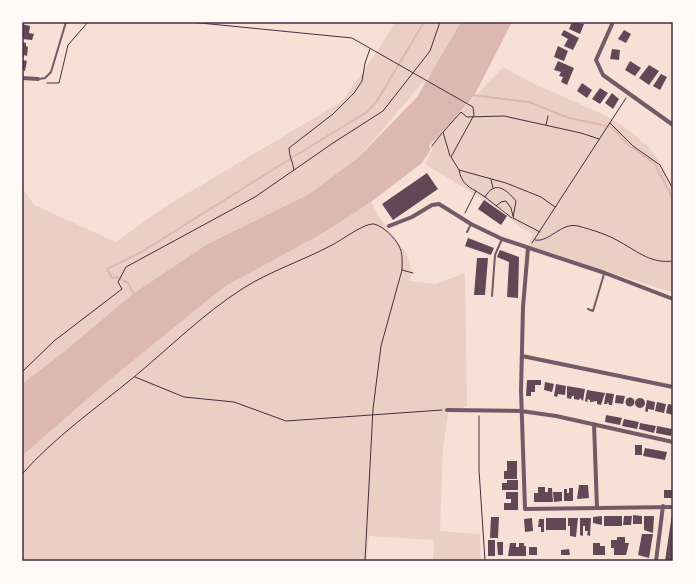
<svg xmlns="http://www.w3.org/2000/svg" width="695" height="583" font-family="Literata,serif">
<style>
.green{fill:#ebcfc5}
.water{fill:#dcb8b0}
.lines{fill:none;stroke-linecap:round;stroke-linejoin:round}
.stream{stroke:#dcb8b0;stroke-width:2}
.building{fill:#644757}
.path{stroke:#4a2c40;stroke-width:1}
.service{stroke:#755966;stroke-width:2}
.minor{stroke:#755966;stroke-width:4}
.neatline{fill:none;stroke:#4a2c40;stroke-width:1.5}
</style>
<rect width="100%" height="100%" fill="#f7e1d7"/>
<!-- green -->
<path class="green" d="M395,22h66l-26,46 -76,89 -50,37 -103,51 -72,48 -68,57 -44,34v-197l12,18 82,37 47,-34 178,-106 34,-47z
M503,67l32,17 65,29 23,13 26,21 10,15 14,30v101l-145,-48 5,-11 -12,-6 -14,-12 3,-3 -26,-13 -59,-36 7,-14 -1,-4 11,-15z
M371,202l8,15 28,37 5,19 -3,8 27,3 29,-11 2,133 -19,7 -5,37 -3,81 40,3 1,27h-48l1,-21 -65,-4 -3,25h-344v-105l85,-74 117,-95 101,-55z"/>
<!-- water -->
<path class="water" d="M461,22h51l-38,74 -45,50 2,3 -9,14 -51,39 -46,30 -101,55 -117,95 -85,74v-72l44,-34 68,-57 72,-48 103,-51 50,-37 58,-60z"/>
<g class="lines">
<!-- stream -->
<path class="stream" d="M472,95l57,7 40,16 43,9 14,16 29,21 18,35
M293,157l74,-45 10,-11 47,-79
M134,294l-6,-11 -11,-6 -5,1 -5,-9 36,-18 147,-92"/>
</g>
<!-- building -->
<path class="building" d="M572,22l12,2 -4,10 -11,-5z
M22,24l8,2 -1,7 5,1 -2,6 -10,-1z
M564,30l15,8 -6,12 -9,-4 4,-7 -7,-4z
M624,30l7,4 -5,9 -8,-4z
M22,42l4,1v3l2,1 -1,9 -3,-1 -1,5 4,1 -2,10 -3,-1z
M558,46l10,5 -4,10 -10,-4z
M612,49l8,1 -1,10 -9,-1z
M558,61l16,7 -7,17 -6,-3 2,-5 -4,-1 2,-4 -7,-2z
M630,61l11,7 -6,8 -10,-6z
M649,65l10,6 -10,14 -10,-7z
M661,74l6,3 -7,13 -7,-4z
M582,83l10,7 -5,8 -10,-7z
M600,88l8,5 -8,11 -8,-5z
M612,93l7,6 -6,10 -8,-6z
M427,173l11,16 -45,31 -11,-16z
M484,200l23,16 -6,9 -23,-16z
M468,238l26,10 -3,7 -26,-9z
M500,250l19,7 -1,41 -11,-1 2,-35 -12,-5z
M477,258h11l-3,37h-11z
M527,380h14v5h-6v7h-4v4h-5z
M545,382l9,2 -2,8 -8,-2z
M556,384l10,2 -1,9 -7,-1 -1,3 -3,-1z
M567,386l18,3 -2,12 -3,-3 -1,2 -5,-1v-3h-2l-1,3 -4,-1z
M587,390l18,3 -4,12 -4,-1v-3l-7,1v-2l-2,-1 -1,3 -2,-1z
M606,393l8,1 -2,11h-3l-1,-3 -1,2h-3z
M616,395l9,1 -2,8 -8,-1z
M625.5 402a4.5 4.5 0 1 1 9 0a4.5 4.5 0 1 1-9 0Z
M635 403a5 5 0 1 1 10 0a5 5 0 1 1-10 0Z
M647,400l8,2 -1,8 -6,-1v3l-3,-1z
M657,402l9,2 -2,9 -9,-2z
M668,404l5,1v10l-7,-2z
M606,415l16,3 -2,7 -15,-3z
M624,419l15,3 -2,7 -15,-3z
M640,423l16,3 -2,7 -15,-4z
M657,426l15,3 -1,7 -15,-3z
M635,445h7v10h-7z
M645,448l22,4 -2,8 -22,-4z
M507,461h10v18h-13v-8h3z
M507,480h11v10h-16v-7h5z
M579,485h9l1,13 -12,1z
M538,487h7v5h3v-4h4l1,14h-19v-9h4z
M569,488h4v13h-9v-12h3v4h2z
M664,490h9v8h-9z
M506,492h12v18h-14v-7h7v-4h-5z
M553,492h9v9l-8,1z
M672,514l1,47h-8z
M633,515l9,1v8h-9z
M602,516v9l-9,-2v-6z
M604,516h18v10h-18z
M624,516h8l-1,9h-8z
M644,516h10l-1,17 -9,-3z
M491,517h8l-1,21h-8z
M532,518l1,13 -8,1 -1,-13z
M546,518h20v12h-20z
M568,518h10l-2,19 -6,-1v-10h-2z
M580,518h11l-1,18 -3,-1 1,-4h-3v-5h-2v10l-3,-1z
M539,519h5v13h-3v-5h-3z
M642,534h11l-4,24 -11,-3z
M617,537h8v6h4l-3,12h-12v-7h-3v-8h6z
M488,540h7v16h-7z
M497,542h6v13h-5z
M510,543h6v4h3v-4h5v3h2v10h-18z
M593,543h7v3h5v9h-12z
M529,547h8v8h-8z
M569,549l1,6h-9v-5z"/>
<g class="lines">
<!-- path -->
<path class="path" d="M190,22l162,16 121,69 1,8 -23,42 8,13 47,13 35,14 14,10
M47,83h12l9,-38 20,-23
M610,123l23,23 27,19 13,24
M546,125l2,-9
M432,146l10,-13
M450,156l-7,-24 18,-20 6,5 37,-1 77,17 18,6
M294,170c-1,-8 -5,-14 -5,-22l44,-34 21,-21 8,-12 3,-18 5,-14
M459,170c2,11 7,16 17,21l-11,22
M491,180l2,8
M476,191l9,6c10,-17 21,-8 31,4l-3,17 27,14
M485,197l27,21
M496,206l5,-4 5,-1 5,7 2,8
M535,240c14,3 26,-18 43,-14 15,4 31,9 44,17 16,9 30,21 51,18
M532,243l94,-145
M402,270l11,3
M22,372l32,-31 68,-52 -4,-7 8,-15 129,-70 78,-54 50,-32 47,-60 10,-29
M135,377l49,20 50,5 52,19 156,-11
M479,416v54l6,91
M22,474c33,-37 73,-65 112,-97 35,-29 69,-63 108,-88 28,-18 60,-28 90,-44 10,-5 32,-22 42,-21 9,2 21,14 25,22 4,7 3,16 3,24l-21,76 -8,63 -8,152"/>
<!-- service -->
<path class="service" d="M39,79l6,-1 6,-6 15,-50
M467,232l4,-8
M492,296l3,-41 7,-16
M588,309l5,2 11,-37"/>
<!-- minor -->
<path class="minor" d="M613,22l-17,38 7,15 70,50
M22,78l16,1
M389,226l23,-9 20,-12 7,-1 32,20 31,15 103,34 68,26
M528,248l-5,59 -2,83 4,119 148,-2
M522,356l151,31
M447,410l74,1 35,5 117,26
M594,424l3,84
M656,561l7,-55"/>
</g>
<!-- border -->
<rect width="695" height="583" fill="none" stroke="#fffaf5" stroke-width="46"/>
<rect x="23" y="23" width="649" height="537" class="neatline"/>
</svg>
